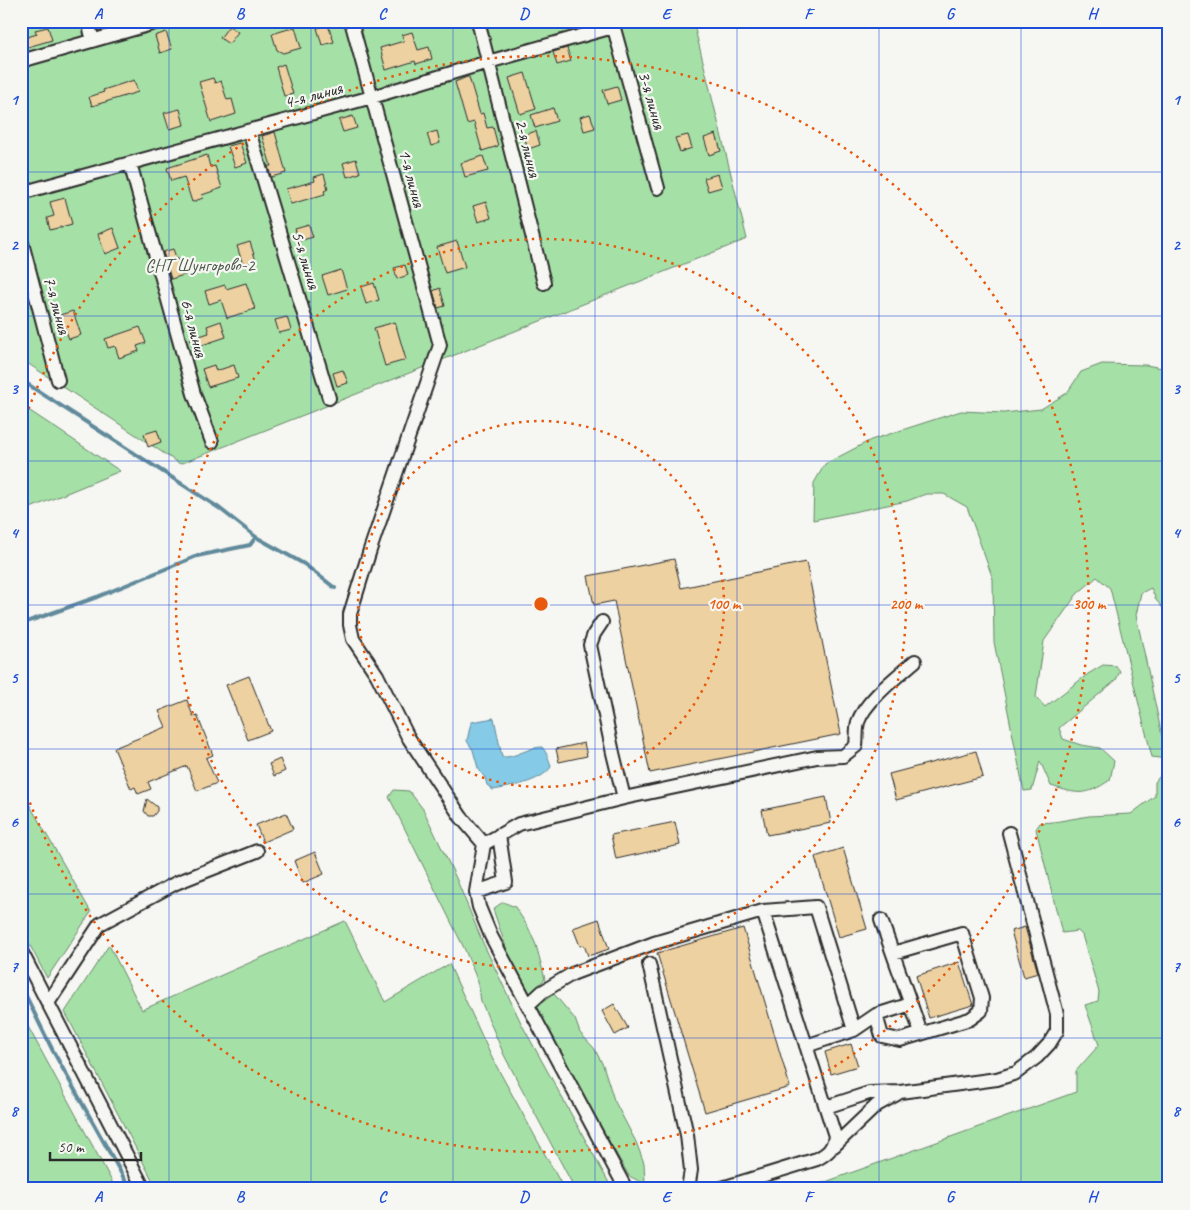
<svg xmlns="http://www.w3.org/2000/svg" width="1190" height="1210" font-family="Caveat,sans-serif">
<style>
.green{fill:#a5e1a7;stroke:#688669}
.water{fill:#85cae6;stroke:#618a9b}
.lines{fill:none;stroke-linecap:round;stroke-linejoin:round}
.stream{stroke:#618a9b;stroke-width:4}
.building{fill:#edd1a1;stroke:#2b2b2b}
.minor-casing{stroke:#2b2b2b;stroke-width:16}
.minor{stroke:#f6f6f2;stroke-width:12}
.grid{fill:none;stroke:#1d4ed8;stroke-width:1;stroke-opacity:0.55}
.ring{fill:none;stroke:#e8590c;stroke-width:2.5;stroke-dasharray:2.5 5}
.labels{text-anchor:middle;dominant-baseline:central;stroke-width:4.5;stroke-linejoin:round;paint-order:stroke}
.street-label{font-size:18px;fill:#2b2b2b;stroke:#f6f6f2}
.park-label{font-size:18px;fill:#4a584a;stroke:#f6f6f2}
.centre{fill:#e8590c;stroke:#f6f6f2;stroke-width:2.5}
.ring-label{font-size:15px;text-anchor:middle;font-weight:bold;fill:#e8590c;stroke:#f6f6f2;stroke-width:4.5;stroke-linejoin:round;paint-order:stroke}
.neatline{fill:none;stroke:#1d4ed8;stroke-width:2}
.grid-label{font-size:16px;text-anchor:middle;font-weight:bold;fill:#1d4ed8}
</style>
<rect width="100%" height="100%" fill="#f6f6f2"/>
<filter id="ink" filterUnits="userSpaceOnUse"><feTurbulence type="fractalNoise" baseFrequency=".02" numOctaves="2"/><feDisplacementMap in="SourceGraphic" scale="10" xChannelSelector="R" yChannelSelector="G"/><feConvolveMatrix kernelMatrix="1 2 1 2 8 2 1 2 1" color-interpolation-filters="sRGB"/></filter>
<g filter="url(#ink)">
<!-- green -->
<path class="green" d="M21,21h672l54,218 -567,225 -159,-105z
M1102,364l43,1 24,4v246l-13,-15 -5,-12 -10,5 -5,22 31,144 -15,-2 -42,-169 -13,-11 -20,17 -33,47 -8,56 9,10 43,-33 15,-9 13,1 4,5 -4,9 -57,48 4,11 18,6 19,3 14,13 -4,19c-25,17 -32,14 -59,6l-11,-25 -8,29 -8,1 -30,-149 -1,-63 -26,-72 -23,-13h-18l-19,7 -94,19 1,-37 11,-19 46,-24 90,-29 43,2 37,-4 26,-16 14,-21z
M21,405l99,66 -99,41z
M1169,765v424h-363l270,-97v-21l23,-26 -14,-40 13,-4 1,-9 -17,-57 -4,-4 -16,2 -26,-104 4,-6 14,-1 35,-6 42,-2 24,-18v-14z
M21,790l70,122 -44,66 -26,-50z
M394,790l15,1 14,18 33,69 27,65 39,82 86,156 3,8h-36l-71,-134 -23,-54 -3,-19 -13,-32 -76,-153z
M503,902l12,5 13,20 8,18 9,34 -15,14 -22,-40 -15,-44z
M345,921l40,81 64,-38 43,94 72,131h-407l-92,-177 44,-67 33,65z
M554,994l21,25 5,14 14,15 9,17 11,35 22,42 8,21 1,21 -16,-8 -46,-81 -46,-89z
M21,1012l4,9 91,168h-95z"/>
<!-- water -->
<path class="water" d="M494,718l8,39c14,1 26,-10 40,-10 5,6 7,12 9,20 -10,15 -41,20 -58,23l-6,-5 -2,-7 -7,-10 -5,-18 -6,-9 4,-19z"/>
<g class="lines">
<!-- stream -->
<path class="stream" d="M21,380l198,128 37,29 48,27 31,24
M21,624l76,-27 100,-41 53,-11 6,-8
M21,986l32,65 77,138"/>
</g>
<!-- building -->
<path class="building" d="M328,25l6,17 -12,3 -5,-17z
M229,26l9,6 -9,12 -9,-6z
M48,27l4,13 -31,9v-10l16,-5 -2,-4z
M295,27l6,21 -18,5 -6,-3 -5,-16z
M166,32l6,17 -12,4 -5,-17z
M412,32l6,18 11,-3 3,12 -16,5 -1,-3 -29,9 -6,-22 24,-7 -2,-6z
M567,48l4,13 -14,4 -4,-13z
M284,64l9,30 -9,2 -8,-29z
M525,73l11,36 -16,5 -11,-36z
M467,77h2l11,37 3,-1 4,15 6,-1 5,19 -16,5 -8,-29 -7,2 -12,-42z
M213,78l2,5 6,-2 6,19 5,-1 4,15 -25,8 -12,-40z
M134,80l4,12 -46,14 -3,-9 15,-5 -1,-2z
M617,86l4,14 -14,4 -4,-14z
M553,108l4,13 -22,7 -4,-13z
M180,109l4,16 -15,4 -5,-16z
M590,114l5,14 -11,3 -4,-14z
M353,116l4,12 -14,4 -4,-12z
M437,131l3,12 -9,3 -4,-12z
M536,131l4,14 -12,4 -4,-14z
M275,132l11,41 -15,4 -3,-11h3l-9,-30z
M716,134l5,17 -12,4 -5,-17z
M688,135l4,13 -12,4 -5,-14z
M240,143l7,20 -12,4 -7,-21z
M207,155l3,12 5,-1 7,22 -20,7 1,3 -11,4 -8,-25 -13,4 -4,-13z
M483,156l5,15 -23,6 -4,-14z
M356,159l4,14 -13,4 -4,-14z
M324,174l4,15 -4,2 1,3 -34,10 -5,-15 29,-8 -1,-4z
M718,174l4,13 -14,4 -4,-13z
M65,198l7,26 -22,6 -3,-12 7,-2 -4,-14z
M486,202l5,16 -13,4 -5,-16z
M309,225l4,12 -14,4 -4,-12z
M113,228l7,20 -15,6 -7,-20z
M457,241l8,26 -20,6 -8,-26z
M250,242l6,19 -13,4 -6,-19z
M173,249l4,11 5,-1 5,15 -16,5 -8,-27z
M405,265l3,10 -11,4 -3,-11z
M341,270l6,19 -19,6 -6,-19z
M246,283l9,26 -28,9 -6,-18 -12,4 -4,-13 20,-6 1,4z
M374,283l5,17 -13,4 -5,-17z
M440,288l5,18 -7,2 -5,-17z
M73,311l8,24 -12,4 -9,-24z
M287,317l4,13 -12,3 -4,-13z
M221,321l5,16 -33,11 -3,-9 19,-6 -2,-7z
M395,322l11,38 -21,6 -11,-38z
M140,327l6,16 -9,3 2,5 -20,7 -4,-12 -7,2 -3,-9z
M214,365l2,6 18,-6 4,13 -30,9 -6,-18z
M343,370l5,13 -11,3 -4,-13z
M157,430l4,12 -13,5 -4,-13z
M674,559l7,29 125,-26 35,172 -191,39 -36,-172 -20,4 -6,-29z
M249,676l22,55 -23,9 -22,-55z
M187,700l6,16 4,-1 16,40 -7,3 11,25 -20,8 -10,-25 -39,16 3,7 -13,5 -3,-7 -4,2 -17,-41 52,-21 -7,-16z
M584,743l3,13 -28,6 -3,-13z
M976,751l7,26 -87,23 -7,-26z
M280,759l5,12 -11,5 -5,-12z
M826,797l5,26 -64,12 -5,-25z
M147,799l10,8v4l-4,5h-5l-4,-5z
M286,813l7,16 -30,13 -7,-17z
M675,822l5,23 -64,14 -5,-24z
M843,848l24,81 -28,8 -24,-80z
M315,852l9,22 -21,9 -9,-22z
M599,919l10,30 -21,7 -4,-11 -4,1 -7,-18z
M1025,927l13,46 -14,4 -13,-46z
M743,928l47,159 -85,25 -48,-159z
M959,962l14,43 -44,13 -13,-42z
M614,1004l14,24 -13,7 -13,-24z
M851,1044l7,22 -27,8 -6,-22z"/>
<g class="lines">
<!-- minor casing -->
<g class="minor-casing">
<path id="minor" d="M88,21l5,20
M351,21l89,324 -70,205 -20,64v11l3,14 24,36 31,62 53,80 23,27 -8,48 3,15 12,29 135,253
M478,21l66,262
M612,21l46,167
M21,61l141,-40
M249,131l80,267
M130,163l64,231 18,48
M21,193l351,-96 116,-35 125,-35
M21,239l37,141
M602,622l-8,12 -4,11 23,108 11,45
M484,844l35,-20 105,-26 193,-41 26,-1 13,-10c1,-8 0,-17 2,-24 7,-21 40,-46 57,-61
M476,892l30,-10 -7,-47
M881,920l40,113
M21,951l123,238
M649,964l38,171 4,35 -3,19
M48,1003l52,-79 76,-41 81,-32
M528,1005l14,-13 30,-18 82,-31 109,-32 53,-4 38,123
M876,1015l6,21 18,4 70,-21 11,-8 1,-13 -20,-65 -69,20
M806,1046l48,-16 22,-15 35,-11
M826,1107l43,-14 31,-1 97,-13 19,-6 21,-16 12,-13 8,-13v-17l-48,-181
M834,1146l43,-41 20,-11
M719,1189l98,-30c11,-6 16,-10 18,-23l-72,-225"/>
</g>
<!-- minor -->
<use href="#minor" class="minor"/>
</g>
</g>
<!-- grid -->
<path class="grid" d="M169,21v1168M311,21v1168M453,21v1168M595,21v1168M737,21v1168M879,21v1168M1021,21v1168M21,172h1148M21,316h1148M21,461h1148M21,605h1148M21,749h1148M21,894h1148M21,1038h1148"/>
<!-- distance rings -->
<g class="ring">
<circle cx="541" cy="604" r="183"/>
<circle cx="541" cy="604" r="365"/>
<path d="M21 430A548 548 0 1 1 21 778"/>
</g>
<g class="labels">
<!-- street labels -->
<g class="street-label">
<text transform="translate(313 95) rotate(-15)">4-я линия</text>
<text transform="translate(652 100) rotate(74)">3-я линия</text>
<text transform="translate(528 148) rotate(76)">2-я линия</text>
<text transform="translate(412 178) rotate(75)">1-я линия</text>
<text transform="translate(306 260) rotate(73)">5-я линия</text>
<text transform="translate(57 305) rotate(75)">7-я линия</text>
<text transform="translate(194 328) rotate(75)">6-я линия</text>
</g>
<!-- park labels -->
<g class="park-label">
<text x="200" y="265">СНТ Шунгорово-2</text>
</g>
</g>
<circle cx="541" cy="604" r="8" class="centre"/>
<g class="ring-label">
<text x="724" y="609">100 m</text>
<text x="906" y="609">200 m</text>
<text x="1089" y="609">300 m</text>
</g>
<!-- margin -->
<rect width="1190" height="1210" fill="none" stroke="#f6f6f2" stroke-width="55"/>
<!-- scale -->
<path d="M50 1152v8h91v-8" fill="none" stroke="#2b2b2b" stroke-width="2.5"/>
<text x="58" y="1152" font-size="15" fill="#2b2b2b" stroke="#f6f6f2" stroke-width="4" paint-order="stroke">50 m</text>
<rect x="28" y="28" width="1134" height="1154" class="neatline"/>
<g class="grid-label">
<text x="98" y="19">A</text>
<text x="240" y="19">B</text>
<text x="382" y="19">C</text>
<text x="524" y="19">D</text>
<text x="666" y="19">E</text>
<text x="808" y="19">F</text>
<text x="950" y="19">G</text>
<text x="1092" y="19">H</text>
<text x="14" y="105">1</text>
<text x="1176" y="105">1</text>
<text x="14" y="250">2</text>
<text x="1176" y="250">2</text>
<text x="14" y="394">3</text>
<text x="1176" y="394">3</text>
<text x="14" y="538">4</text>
<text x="1176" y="538">4</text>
<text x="14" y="683">5</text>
<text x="1176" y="683">5</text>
<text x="14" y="827">6</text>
<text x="1176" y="827">6</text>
<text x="14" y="972">7</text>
<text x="1176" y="972">7</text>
<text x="14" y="1116">8</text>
<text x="1176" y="1116">8</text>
<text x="98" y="1202">A</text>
<text x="240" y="1202">B</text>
<text x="382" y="1202">C</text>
<text x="524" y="1202">D</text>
<text x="666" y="1202">E</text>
<text x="808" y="1202">F</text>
<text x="950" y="1202">G</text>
<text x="1092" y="1202">H</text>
</g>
</svg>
